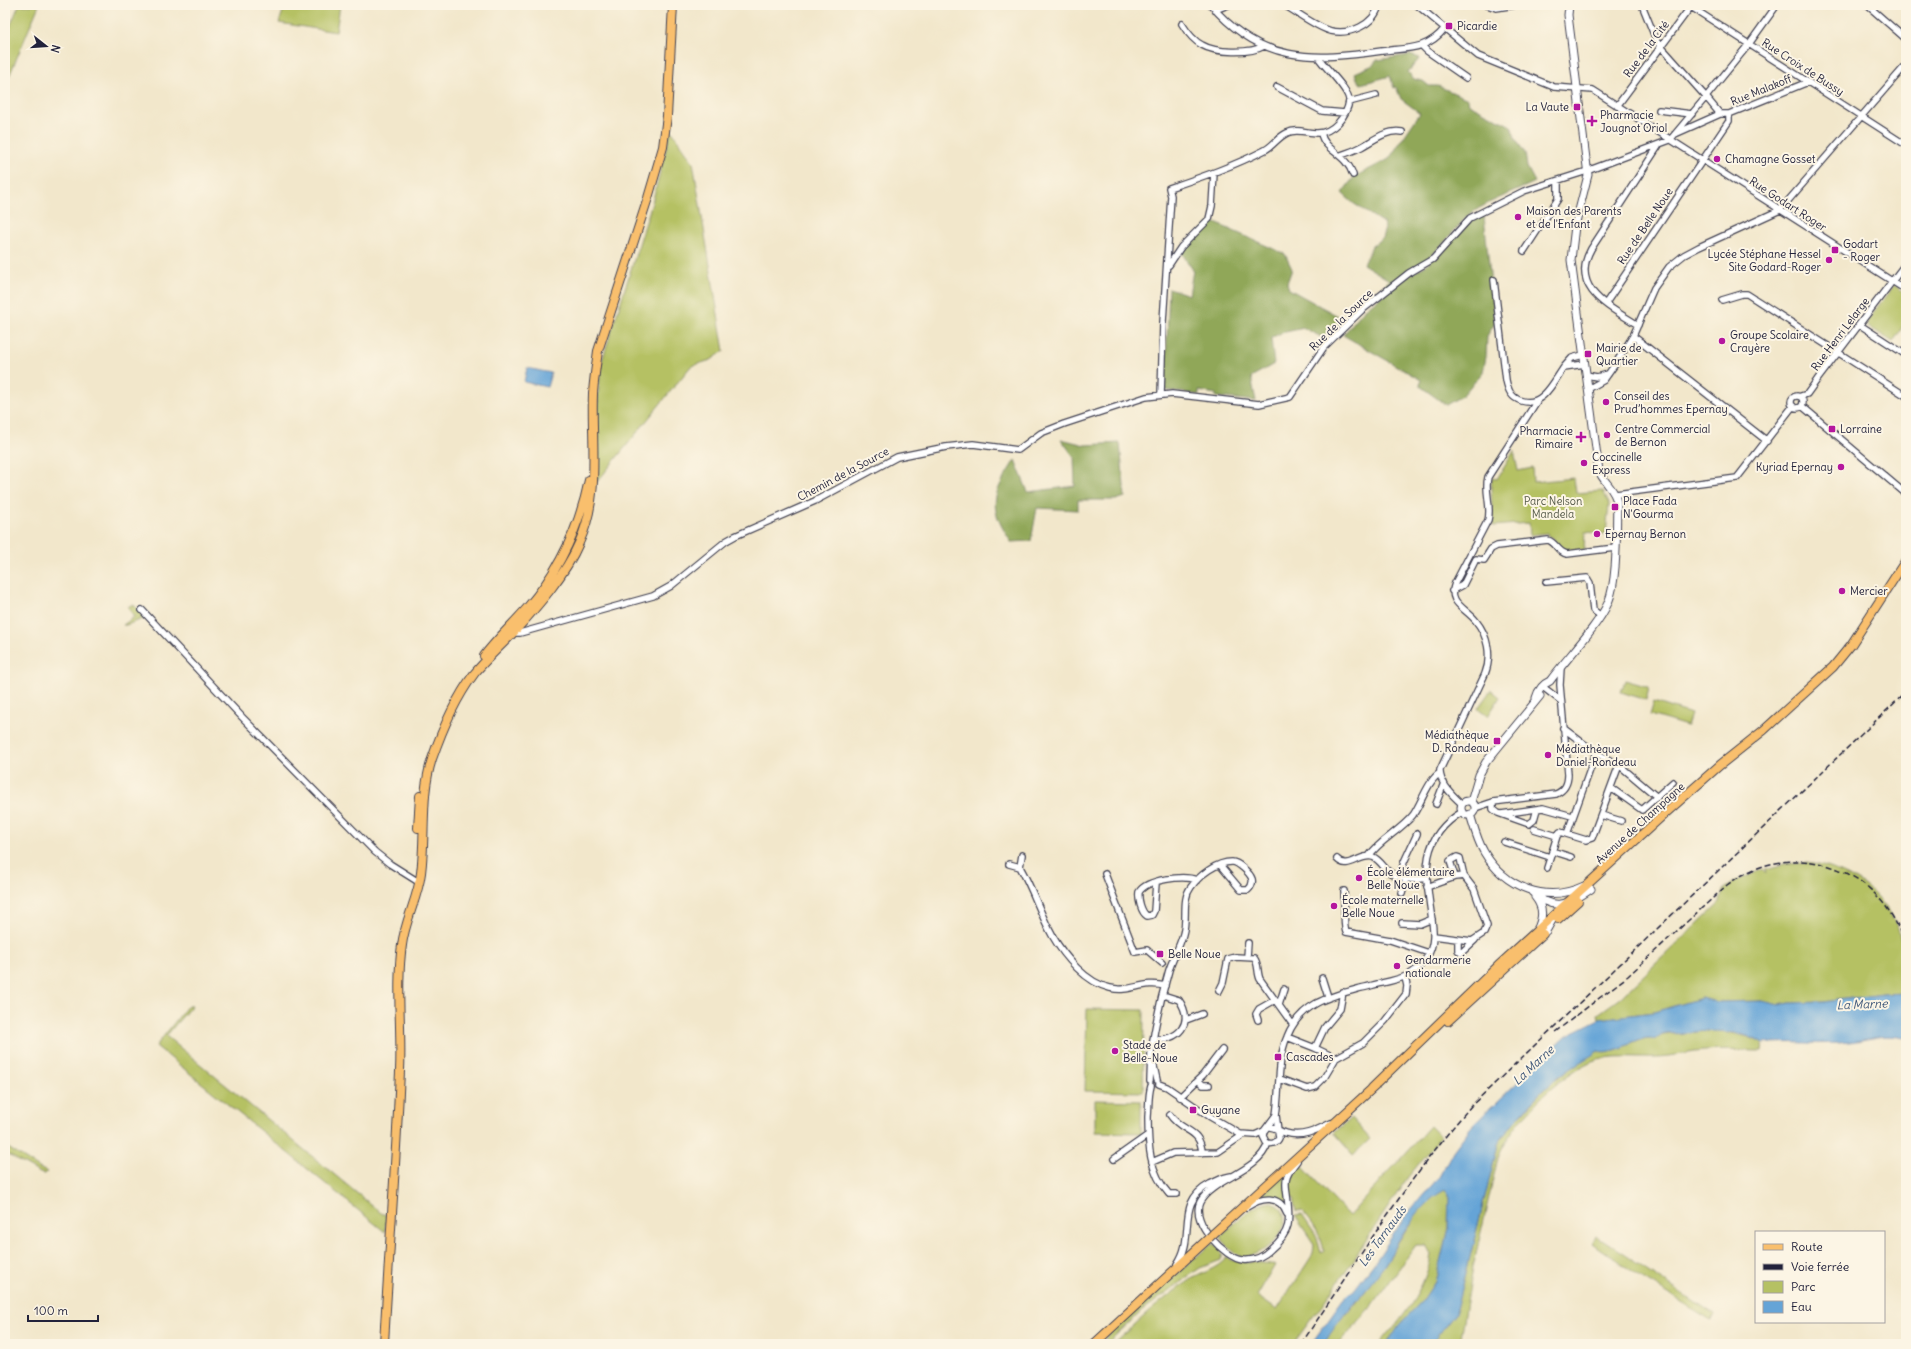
<svg xmlns="http://www.w3.org/2000/svg" width="1911" height="1349" font-family="Delius,sans-serif">
<style>
.green{fill:#b5c163;stroke:#6c724f}
.forest{fill:#90a759;stroke:#59644a}
.water{fill:#65a4d7;stroke:#446389}
.lines{fill:none;stroke-linecap:round;stroke-linejoin:round}
.minor-casing{stroke:#414051;stroke-width:8}
.tertiary-casing{stroke:#414051;stroke-width:9}
.primary-casing{stroke:#414051;stroke-width:10}
.minor{stroke:#fff;stroke-width:5.5}
.tertiary{stroke:#fff;stroke-width:7}
.primary{stroke:#f9bf6d;stroke-width:8}
.rail{stroke:#22223b;stroke-width:1.5;stroke-dasharray:6 3;stroke-linecap:butt}
.primary-bridge-casing{stroke:#414051;stroke-width:10;stroke-linecap:butt}
.primary-bridge{stroke:#f9bf6d;stroke-width:8}
.poi-dot{fill:#b5179e;stroke:#fcf5e5;stroke-width:1.5}
.labels{text-anchor:middle;dominant-baseline:central;stroke-width:4;stroke-linejoin:round;paint-order:stroke}
.poi-label{font-size:11px;fill:#22223b;stroke:#fcf5e5;text-anchor:start}
.street-label{font-size:11px;fill:#22223b;stroke:#fcf5e5}
.park-label{font-size:11px;fill:#555a49;stroke:#fcf5e5}
.water-label{font-size:12px;font-style:italic;fill:#3d5679;stroke:#fcf5e5}
</style>
<rect width="100%" height="100%" fill="#fcf5e5"/>
<filter id="ink" filterUnits="userSpaceOnUse"><feTurbulence type="fractalNoise" baseFrequency=".025" numOctaves="2"/><feDisplacementMap in="SourceGraphic" scale="8" xChannelSelector="R" yChannelSelector="G"/><feConvolveMatrix kernelMatrix="1 2 1 2 8 2 1 2 1" color-interpolation-filters="sRGB"/></filter>
<filter id="wash" filterUnits="userSpaceOnUse"><feTurbulence type="fractalNoise" baseFrequency=".012" numOctaves="4" result="noise"/><feDisplacementMap in="SourceGraphic" scale="16" xChannelSelector="R" yChannelSelector="G"/><feGaussianBlur stdDeviation="0.9" result="paint"/><feColorMatrix in="noise" values="0 0 0 0 0 0 0 0 0 0 0 0 0 0 0 0 0 1.4 0 .05"/><feComposite in="paint" operator="in"/></filter>
<g filter="url(#wash)">
<rect width="100%" height="100%" fill="#f2e7cb"/>
<!-- green -->
<path class="green" d="M19,5h20l-34,81v-48z
M285,5h55l-4,27 -57,-9z
M671,130l22,32 31,189 -13,9 -20,6 -94,116 1,-87 4,-34 50,-158z
M1894,285l12,8v28l-13,21 -25,-16 -1,-5z
M1514,451l4,20 14,-3 1,14 41,-4 2,15 27,-2 6,13 -3,30 -21,-2 -1,18h-22l-9,-12 -5,-2 -1,-3 -17,2 -1,-12 -36,3 -2,-37 1,-11 5,1z
M133,604l13,14 -20,7h-3l11,-8 -6,-10z
M1625,680l24,7 -3,13 -25,-8z
M1491,690l9,7 -12,19 -10,-8z
M1654,702l37,12 -4,12 -37,-11z
M1806,863c51,5 95,44 100,96 1,11 0,23 0,34l-24,1 -58,8 -34,1 -11,2 -17,-4 -44,1 -17,-4 -47,14 -55,7 -1,-5 22,-16 100,-96 3,-12 13,-9 27,-12 4,4 -1,-4 18,-5z
M188,1005h4l-26,31 215,177 5,2 -1,17 -229,-186z
M1087,1009l57,1 -1,82 -58,-1z
M1717,1030c17,4 32,5 46,14l-1,7c-22,0 -45,-2 -67,1 -12,2 -24,4 -36,5 -17,1 -52,-3 -67,4 -35,16 -79,60 -94,96l-25,110 -13,77h-29l23,-29 3,-6 41,-165 14,-20 31,-34 27,-22 28,-17c15,4 36,-10 50,-13 6,-1 9,0 15,-3z
M1095,1100l46,1v32l-46,-1z
M1351,1118l19,21 -17,16 -19,-22z
M1430,1126l11,11 -33,40 -71,107 -44,60h-180c25,-22 48,-45 76,-63 11,-8 29,-12 37,-23 16,8 33,2 49,7l-18,31 20,14 36,-56 1,-10 -19,-28 7,-1 15,22 4,16 3,-2c-3,-16 -11,-28 -22,-40l-6,1 -3,-14h-3c-2,-13 -1,-25 10,-34l49,52z
M5,1146l36,23 6,3 -3,2 -4,-1 -35,-20z
M1287,1171v36c-11,-7 -17,-13 -30,-8z
M1445,1190l4,5 -1,34 -13,53 -12,18 -24,25 -12,19h-7c21,-26 47,-56 51,-90l-5,-9h-10l-44,61 -33,38h-15l10,-18 16,-16 36,-47 31,-50 19,-19z
M1272,1202c4,3 9,6 12,10 9,19 -26,48 -43,44 -9,-3 -16,-11 -21,-19 16,-14 30,-33 52,-35z
M1596,1236l118,79 -3,5 -75,-46 -43,-31z
M1211,1244c7,1 9,6 12,11l-2,5 -21,8 -22,16 -36,27 -36,33h-7z"/>
<!-- forest -->
<path class="forest" d="M1410,55l10,3 -12,14 6,7 9,2 6,5h9l30,13 1,5 42,22 5,14 9,13 2,14 8,15c-18,9 -46,19 -62,30 -24,19 -36,49 -67,58l1,2 -33,25 15,-17 -26,-16 9,-18 10,-8 3,-10 -2,-5 -30,-20 -11,-10 12,-16 35,-18 31,-46 -19,-14 -5,-12 -2,1 -4,-12 -29,8 -4,-5 -2,-6 18,-8 4,-5z
M1484,216l11,107 -8,13 -1,21 -3,15 -20,23 -17,10 -26,-19 1,-6 -78,-45 20,-24 42,-34 20,-11 47,-47z
M1211,221l74,33 7,15 -5,14 2,6 58,32 -20,19 -23,-12 -23,5 -10,5 3,26 -23,13 5,24 -40,-4v-3l-17,-3v4l-34,-5 4,-102 20,7 4,-25 -12,-18z
M1061,439l24,6 35,-2 5,54 -9,3h-38v10l-41,-2 -6,33 -20,1c-24,-37 -19,-46 4,-82l13,32 47,-6 -1,-29z"/>
<!-- water -->
<path class="water" d="M527,368l24,5 -4,14 -23,-5z
M1906,993v46c-20,-7 -37,1 -57,3 -29,4 -58,-2 -86,2 -25,-17 -54,-13 -83,-11 -6,1 -13,0 -18,2 -2,1 -3,3 -5,3 -3,1 -6,0 -9,0 -15,3 -35,17 -50,13 -9,7 -19,11 -29,18 -28,19 -52,47 -71,75l-41,165 -3,6 -23,29h-44l12,-19 24,-25 12,-18 13,-53 1,-34 -4,-5c-33,17 -46,56 -67,84 -18,24 -40,45 -54,70h-13l32,-45 11,-9 21,-28 31,-47 33,-38 14,-26 18,-24 96,-92 32,-16 55,-7 47,-14 17,4 44,-1 17,4 11,-2 34,-1 58,-8z"/>
</g>
<g filter="url(#ink)">
<g class="lines">
<!-- minor casing -->
<g class="minor-casing">
<path id="minor" d="M1211,5c49,58 102,56 171,46 26,-3 46,-1 63,-23
M1284,5c13,7 32,22 47,26 19,4 43,-6 48,-26
M1417,5l61,51 76,31 39,3 313,200
M1487,5l9,3 19,-3
M1642,5l15,37 49,55 43,-53 28,-39
M1688,5l218,140
M1867,5l39,34
M1215,10l13,-5
M1182,24c5,8 12,17 20,21 13,8 48,9 62,1
M1422,46l5,5 39,27
M1277,87l45,24 23,2
M1349,102l27,-7
M1617,106l75,-101
M1659,110l33,4
M1321,133c3,18 26,21 32,42
M1675,134l45,-20h9l79,-32
M1341,155c6,-2 14,-5 20,-8 13,-7 26,-18 41,-15
M1524,251l34,-52v-18
M1169,265l12,-18 28,-28 3,-13 2,-33
M1494,280l12,100c2,10 5,18 16,21 21,6 32,-20 42,-34
M1722,300l20,-6h5l159,102
M1606,303l123,-182v-7
M1638,325c-28,-18 -69,-36 -47,-76l68,-104
M1860,325l46,30
M1633,336l134,105
M1583,355l-11,3 -8,9 21,-3
M1586,375l11,2 11,-3
M1588,389l16,-9 12,-17 17,-27 21,-48 15,-21 15,-12 15,-8 81,-37 126,-145
M1161,395l2,-73 8,-126 -2,-8c33,-11 65,-22 96,-38 8,-4 13,-13 22,-17 9,-5 20,0 30,0 16,0 30,-17 32,-32 1,-11 -24,-33 -31,-44
M1791 402a6 6 0 1 1 12 0a6 6 0 1 1-12 0Z
M1801,396l6,-2 10,-14 89,-117
M1802,406l104,88
M1616,494l121,-16 56,-72
M1546,582l41,-4 3,5 3,27 8,6
M1452,591l11,-6 13,-26 8,1 7,-11 6,-3 51,-6c9,3 9,12 19,14l48,-6
M142,610l100,107 133,135 15,12 27,17
M514,633h6l133,-37 18,-10 55,-45 9,-5 80,-35 82,-44 49,-10 27,-3 45,6 23,-17 23,-9 82,-27 26,-3 87,10 31,-7 34,-50 38,-37 47,-37 24,-14 37,-41 54,-27 60,-19 86,-32 36,-43 14,17
M1543,687l18,14
M1563,728l33,25 23,12 38,32
M1611,788l31,22 31,-28
M1493,802v7l5,4 31,11 5,-4 3,-11
M1436,804l8,-21
M1462,804c-9,-8 -23,-21 -22,-34l45,-96c7,-18 3,-38 -9,-53 -10,-13 -29,-18 -21,-38l33,-63c4,-14 -4,-29 0,-43l49,-76
M1475,808l18,-6 63,-8c9,-4 12,-10 12,-20l-8,-89 1,-18
M1501,814l42,-6 29,8
M1601,815l20,6
M1534,829l23,7 3,-4 26,8 6,-2 27,-73
M1567,834l29,-81
M1504,842l46,15
M1552,851l19,6
M1369,856c11,-16 31,-25 44,-41 8,-11 15,-35 27,-42
M1337,859c11,12 23,-6 36,-2 7,3 10,10 16,15 10,7 26,9 37,6
M1009,864l11,3c21,37 24,68 57,101 9,9 20,17 33,20 21,5 33,-8 55,-2
M1020,867l2,-12
M1547,868l10,-32
M1105,874l30,78 12,-2 15,13
M1400,876l4,-14 13,-28
M1455,877l-5,-16 7,-4 3,1 4,18
M1156,883l-2,28 -2,4 -5,1c-6,-4 -9,-17 -8,-24 8,-13 45,-17 58,-12
M1427,887l28,-10 9,-1 10,13 13,37 -3,7 -12,8 -38,-5
M1344,891c1,9 -1,35 2,41l44,8 39,13
M1402,893l4,-15
M1402,923l18,1 12,-5
M1458,940v10l3,3 14,-13
M1247,957l1,-14
M1322,978l6,19
M1219,991l4,-8 5,-24 8,-2 18,1c5,5 3,15 6,21l33,46
M1279,1005l5,-16
M1186,1020l16,-6
M1258,1020l-2,-6 3,-5 16,-9
M1287,1037l28,11 21,10
M1153,1039c25,3 42,-16 26,-39l-16,-5
M1315,1048l10,-21 15,-18 3,-17
M1151,1053c4,-28 10,-56 18,-83 4,-12 11,-24 14,-36 5,-16 -2,-34 8,-47 9,-12 25,-25 41,-25 6,0 18,11 20,17 1,4 -1,8 -4,11h-7l-21,-25
M1280,1079l27,10 8,-2 9,-9 12,-20 27,-15 22,-22 21,-27 1,-8 -2,-9
M1198,1080l5,5h6
M1150,1081l1,-28 6,27
M1159,1084l8,3 42,29 31,18 15,1 9,-4
M1151,1086c-3,10 -2,21 -3,31 0,28 1,55 21,77h7
M1180,1097l23,-22 19,-25
M1170,1115c12,18 31,13 32,38
M1276,1115c4,-25 1,-55 11,-78 13,-34 43,-41 74,-49 7,-1 14,-4 21,-5 19,-4 34,-8 45,-26 9,-14 6,-29 4,-44 -6,-41 -11,-76 31,-101
M1276,1115l3,23c-2,5 -8,7 -13,4l-3,-6 1,-5z
M1268,1127c7,-1 11,5 18,6 16,5 31,-3 45,-10
M1268,1143c-9,29 -56,36 -68,59 -10,20 25,56 43,58 11,1 21,-4 28,-11 21,-18 19,-29 16,-54 -1,-6 -2,-13 0,-18 2,-6 6,-11 10,-16
M1114,1159l34,-24
M1152,1162l21,-9 45,-1 25,-17
M1247,1207c15,-10 32,-13 40,7
M1177,1264c20,-28 -3,-61 33,-80 7,-3 13,-7 21,-8"/>
</g>
<!-- tertiary casing -->
<g class="tertiary-casing">
<path id="tertiary" d="M1536,698c2,-7 7,-14 14,-17 16,-22 48,-55 58,-78 10,-23 8,-74 9,-100 -1,-13 -13,-20 -18,-32l-28,-211 4,-34 13,-51 -20,-160 1,-10
M1461 808a7 7 0 1 1 14 0a7 7 0 1 1-14 0Z
M1471,802l8,-27 7,-13 54,-66
M1470,814c4,13 7,26 14,38 21,36 62,52 100,34
M1532,892c22,21 37,12 59,-3
M1535,897c9,11 8,21 2,33
M1546,931l9,-16"/>
</g>
<!-- primary casing -->
<g class="primary-casing">
<path id="primary" d="M484,656c13,-17 29,-32 43,-48 32,-37 52,-79 62,-128
M418,828l2,-32
M1558,919l20,-18
M1448,1021l95,-87
M1372,1088l126,-122 162,-148 60,-53 44,-35 69,-63 18,-22 55,-85
M1213,1234l162,-148
M384,1344c5,-91 12,-182 16,-273 2,-42 -4,-85 2,-126 3,-25 16,-47 19,-72 5,-38 -1,-77 11,-114 10,-29 24,-61 42,-85 12,-15 27,-28 40,-42 23,-25 52,-58 65,-89 22,-48 12,-99 14,-150 1,-14 3,-28 5,-42l50,-153 15,-51 4,-31 6,-111
M1094,1344l115,-106"/>
</g>
<!-- minor -->
<use href="#minor" class="minor"/>
<!-- tertiary -->
<use href="#tertiary" class="tertiary"/>
<!-- primary -->
<use href="#primary" class="primary"/>
<!-- rail -->
<path class="rail" d="M1555,1032l73,-56 99,-91c67,-51 159,-17 179,65
M1301,1344c55,-81 106,-165 171,-239l434,-413"/>
<!-- primary-bridge casing -->
<g class="primary-bridge-casing">
<path id="primary-bridge" d="M1209,1238l4,-4"/>
</g>
<!-- primary-bridge -->
<use href="#primary-bridge" class="primary-bridge"/>
</g>
</g>
<!-- markers -->
<g class="poi-dot">
<rect x="1445" y="22" width="8" height="8" rx="2"/>
<rect x="1573" y="103" width="8" height="8" rx="2"/>
<path d="M1590 115h4v4h4v4h-4v4h-4v-4h-4v-4h4z"/>
<circle cx="1717" cy="159" r="4"/>
<circle cx="1518" cy="217" r="4"/>
<rect x="1831" y="246" width="8" height="8" rx="2"/>
<circle cx="1829" cy="260" r="4"/>
<circle cx="1722" cy="341" r="4"/>
<rect x="1584" y="350" width="8" height="8" rx="2"/>
<circle cx="1606" cy="402" r="4"/>
<rect x="1828" y="425" width="8" height="8" rx="2"/>
<circle cx="1607" cy="435" r="4"/>
<path d="M1579 431h4v4h4v4h-4v4h-4v-4h-4v-4h4z"/>
<circle cx="1584" cy="463" r="4"/>
<circle cx="1841" cy="467" r="4"/>
<rect x="1611" y="503" width="8" height="8" rx="2"/>
<circle cx="1597" cy="534" r="4"/>
<circle cx="1842" cy="591" r="4"/>
<rect x="1493" y="737" width="8" height="8" rx="2"/>
<circle cx="1548" cy="755" r="4"/>
<circle cx="1359" cy="878" r="4"/>
<circle cx="1334" cy="906" r="4"/>
<rect x="1156" y="950" width="8" height="8" rx="2"/>
<circle cx="1397" cy="966" r="4"/>
<circle cx="1115" cy="1051" r="4"/>
<rect x="1274" y="1053" width="8" height="8" rx="2"/>
<rect x="1189" y="1106" width="8" height="8" rx="2"/>
</g>
<g class="labels">
<!-- poi labels -->
<g class="poi-label">
<text x="1457" y="26">Picardie</text>
<text x="1569" y="107" text-anchor="end">La Vaute</text>
<text x="1600" y="115">Pharmacie<tspan x="1600" dy="13">Jougnot Oriol</tspan></text>
<text x="1725" y="159">Chamagne Gosset</text>
<text x="1526" y="211">Maison des Parents<tspan x="1526" dy="13">et de l'Enfant</tspan></text>
<text x="1843" y="244">Godart<tspan x="1843" dy="13">- Roger</tspan></text>
<text x="1821" y="254" text-anchor="end">Lycée Stéphane Hessel<tspan x="1821" dy="13">Site Godard-Roger</tspan></text>
<text x="1730" y="335">Groupe Scolaire<tspan x="1730" dy="13">Crayère</tspan></text>
<text x="1596" y="348">Mairie de<tspan x="1596" dy="13">Quartier</tspan></text>
<text x="1614" y="396">Conseil des<tspan x="1614" dy="13">Prud’hommes Epernay</tspan></text>
<text x="1615" y="429">Centre Commercial<tspan x="1615" dy="13">de Bernon</tspan></text>
<text x="1840" y="429">Lorraine</text>
<text x="1573" y="431" text-anchor="end">Pharmacie<tspan x="1573" dy="13">Rimaire</tspan></text>
<text x="1592" y="457">Coccinelle<tspan x="1592" dy="13">Express</tspan></text>
<text x="1833" y="467" text-anchor="end">Kyriad Epernay</text>
<text x="1623" y="501">Place Fada<tspan x="1623" dy="13">N'Gourma</tspan></text>
<text x="1605" y="534">Epernay Bernon</text>
<text x="1850" y="591">Mercier</text>
<text x="1489" y="735" text-anchor="end">Médiathèque<tspan x="1489" dy="13">D. Rondeau</tspan></text>
<text x="1556" y="749">Médiathèque<tspan x="1556" dy="13">Daniel-Rondeau</tspan></text>
<text x="1367" y="872">École élémentaire<tspan x="1367" dy="13">Belle Noue</tspan></text>
<text x="1342" y="900">École maternelle<tspan x="1342" dy="13">Belle Noue</tspan></text>
<text x="1168" y="954">Belle Noue</text>
<text x="1405" y="960">Gendarmerie<tspan x="1405" dy="13">nationale</tspan></text>
<text x="1123" y="1045">Stade de<tspan x="1123" dy="13">Belle-Noue</tspan></text>
<text x="1286" y="1057">Cascades</text>
<text x="1201" y="1110">Guyane</text>
</g>
<!-- street labels -->
<g class="street-label">
<text transform="translate(1646 49) rotate(-53)">Rue de la Cité</text>
<text transform="translate(1803 67) rotate(33)">Rue Croix de Bussy</text>
<text transform="translate(1761 90) rotate(-22)">Rue Malakoff</text>
<text transform="translate(1788 204) rotate(33)">Rue Godart Roger</text>
<text transform="translate(1645 226) rotate(-56)">Rue de Belle Noue</text>
<text transform="translate(1341 320) rotate(-44)">Rue de la Source</text>
<text transform="translate(1840 334) rotate(-53)">Rue Henri Lelarge</text>
<text transform="translate(843 474) rotate(-28)">Chemin de la Source</text>
<text transform="translate(1640 823) rotate(-42)">Avenue de Champagne</text>
</g>
<!-- park labels -->
<g class="park-label">
<text x="1553" y="501">Parc Nelson<tspan x="1553" dy="13">Mandela</tspan></text>
</g>
<!-- water labels -->
<g class="water-label">
<text transform="translate(1862 1004) rotate(-2)">La Marne</text>
<text transform="translate(1533 1065) rotate(-43)">La Marne</text>
<text transform="translate(1382 1236) rotate(-54)">Les Tarnauds</text>
</g>
</g>
<!-- margin -->
<rect width="1911" height="1349" fill="none" stroke="#fcf5e5" stroke-width="20"/>
<!-- legend -->
<rect x="1755" y="1231" width="130" height="92" fill="#fcf5e5" stroke="#a5a1a1"/>
<rect x="1763" y="1244" width="20" height="6" fill="#f9bf6d" stroke="#a5a1a1"/>
<text x="1791" y="1251" font-size="12" fill="#22223b">Route</text>
<rect x="1763" y="1264" width="20" height="6" fill="#22223b" stroke="#a5a1a1"/>
<text x="1791" y="1271" font-size="12" fill="#22223b">Voie ferrée</text>
<rect x="1763" y="1281" width="20" height="12" fill="#b5c163" stroke="#a5a1a1"/>
<text x="1791" y="1291" font-size="12" fill="#22223b">Parc</text>
<rect x="1763" y="1301" width="20" height="12" fill="#65a4d7" stroke="#a5a1a1"/>
<text x="1791" y="1311" font-size="12" fill="#22223b">Eau</text>
<!-- north arrow -->
<g transform="translate(46 46) rotate(107)" stroke="#fcf5e5" stroke-width="3" paint-order="stroke">
<path d="M0-3L7 15L0 10L-7 15Z" fill="#22223b"/>
<text y="-6" font-size="11" font-weight="bold" text-anchor="middle" fill="#22223b">N</text>
</g>
<!-- scale -->
<path d="M28 1315v6h70v-6" fill="none" stroke="#22223b" stroke-width="2"/>
<text x="34" y="1315" font-size="12" fill="#22223b" stroke="#fcf5e5" stroke-width="3" paint-order="stroke">100 m</text>
</svg>
